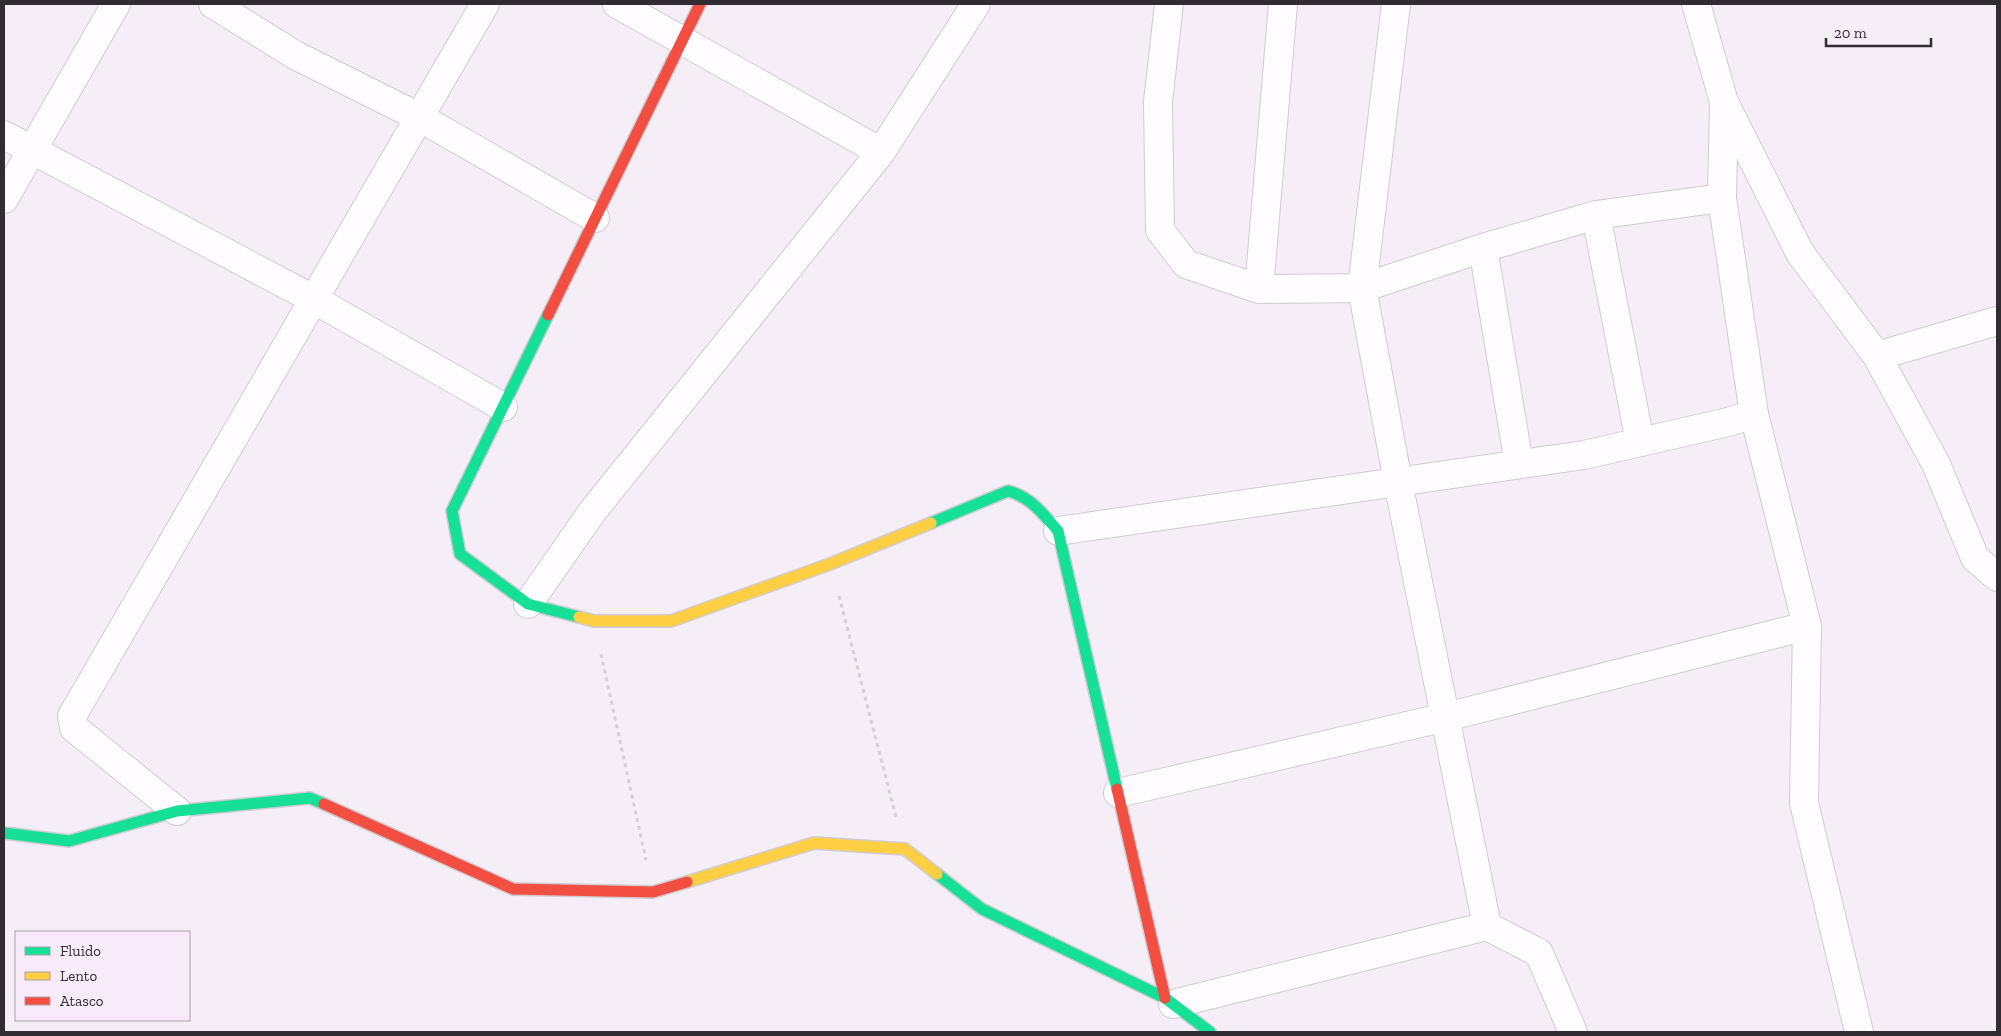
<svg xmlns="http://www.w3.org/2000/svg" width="2001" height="1036" font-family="'Zilla Slab',serif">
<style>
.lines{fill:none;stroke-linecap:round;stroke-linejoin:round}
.street-casing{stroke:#d0cbd1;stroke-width:30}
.fast-casing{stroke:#d0cbd1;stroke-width:14}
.slow-casing{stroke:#d0cbd1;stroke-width:14}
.jam-casing{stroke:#d0cbd1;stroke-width:14}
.path{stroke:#d4d1d4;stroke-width:3;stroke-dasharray:4 4;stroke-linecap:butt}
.street{stroke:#fefcfe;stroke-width:28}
.fast{stroke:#16e098;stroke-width:11}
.slow{stroke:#ffcf43;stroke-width:11}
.jam{stroke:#f24e42;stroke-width:11}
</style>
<rect width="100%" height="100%" fill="#f5eef6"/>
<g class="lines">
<!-- street casing -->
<g class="street-casing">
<path id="street" d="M213,4l82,51 124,62 176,101
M617,4l264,148
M1169,4l-11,98 2,128 26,34 73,25 103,-1 121,-40 113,-33 126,-17
M1396,4l-34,284 36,194 89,444 52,27 34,79
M1696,4l28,98 76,151 77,103 59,108 39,94 22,19
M1724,102l-2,96 32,216 53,212 -3,177 55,229
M4,135l311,165 188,107
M4,199l112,-195
M1596,215l44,227
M1483,248l36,216
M1259,289l24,-285
M1877,356l120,-35
M1058,531l526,-76 144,-33 26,-8
M528,604l64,-92 289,-360 95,-148
M1118,793l328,-76 361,-91
M177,811l-103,-83 -2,-12 413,-712
M1173,1004l314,-78"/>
</g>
<!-- fast casing -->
<g class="fast-casing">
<path id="fast" d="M548,315l-96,196 8,43 68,50 51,13
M931,523l77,-32c23,6 35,23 50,40l59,258
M4,833l65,8 108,-30 133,-13 14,6
M937,874l45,35 183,89 45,34"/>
</g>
<!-- slow casing -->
<g class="slow-casing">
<path id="slow" d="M579,617l15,4h77l159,-57 101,-41
M687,882l127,-39 91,6 32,25"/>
</g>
<!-- jam casing -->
<g class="jam-casing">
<path id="jam" d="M548,315l152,-311
M1117,789l48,209
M324,804l189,85 140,3 34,-10"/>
</g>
<!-- path -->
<path class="path" d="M839,596l57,221
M601,654l45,206"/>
<!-- street -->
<use href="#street" class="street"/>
<!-- fast -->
<use href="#fast" class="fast"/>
<!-- slow -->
<use href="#slow" class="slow"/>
<!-- jam -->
<use href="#jam" class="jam"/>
</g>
<!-- border -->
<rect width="2001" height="1036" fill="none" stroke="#312c31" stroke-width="10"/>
<!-- legend -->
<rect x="15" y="931" width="175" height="90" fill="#f7ebf9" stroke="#a89fa9"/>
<rect x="25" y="947" width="25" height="8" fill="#16e098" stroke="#a89fa9"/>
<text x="60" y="956" font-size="15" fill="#312c31">Fluido</text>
<rect x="25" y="972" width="25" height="8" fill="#ffcf43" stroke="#a89fa9"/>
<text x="60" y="981" font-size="15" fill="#312c31">Lento</text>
<rect x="25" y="997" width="25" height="8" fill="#f24e42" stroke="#a89fa9"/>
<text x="60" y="1006" font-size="15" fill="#312c31">Atasco</text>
<!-- scale -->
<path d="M1826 38v8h105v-8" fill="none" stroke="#312c31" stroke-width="2.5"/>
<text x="1834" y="38" font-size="15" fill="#312c31" stroke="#f7ebf9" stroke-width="4" paint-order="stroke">20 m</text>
</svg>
